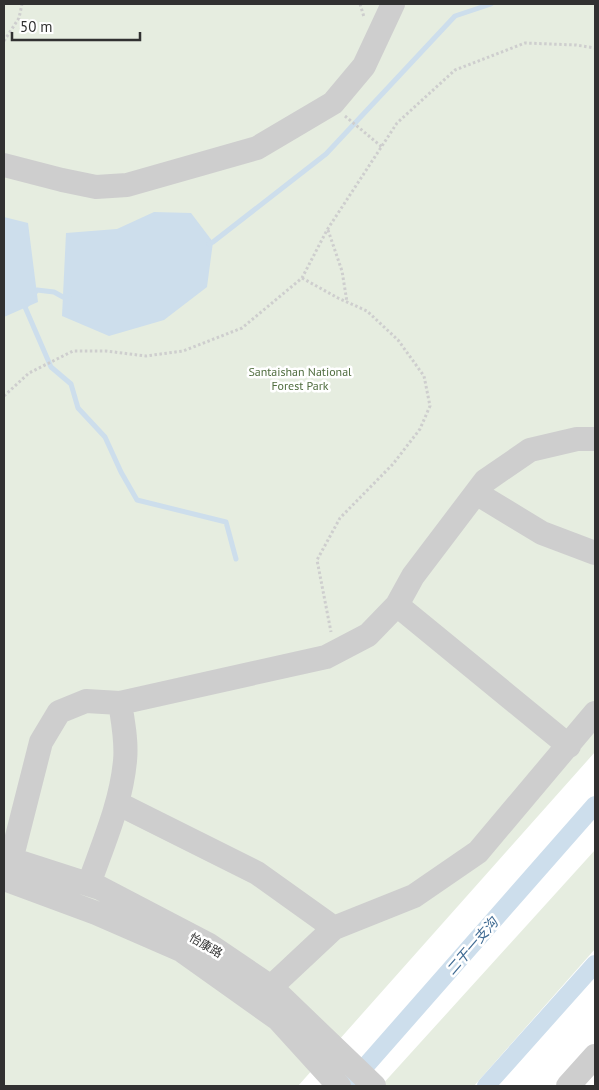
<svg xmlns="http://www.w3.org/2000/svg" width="599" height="1090" font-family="'PT Sans','Noto Sans SC',sans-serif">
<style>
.green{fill:#e6ede0}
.water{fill:#cddeec}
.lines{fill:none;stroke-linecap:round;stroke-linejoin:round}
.stream{stroke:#cddeec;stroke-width:5}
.canal{stroke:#cddeec;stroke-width:18}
.path{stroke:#cecece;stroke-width:3;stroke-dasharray:2.5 2.5;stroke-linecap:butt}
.minor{stroke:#cecece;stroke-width:24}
.labels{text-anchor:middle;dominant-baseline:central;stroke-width:5;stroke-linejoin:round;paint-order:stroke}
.park-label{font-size:12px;fill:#506d3f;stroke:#fff}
.street-label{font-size:12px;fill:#313131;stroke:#fff}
.water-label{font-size:14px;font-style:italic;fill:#406b93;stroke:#fff}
</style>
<rect width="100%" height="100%" fill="#fff"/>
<!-- green -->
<path class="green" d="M4,4h591v748l-297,334h-294z
M595,850v99l-121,137h-93z"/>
<!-- water -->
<path class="water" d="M154,212l37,1 22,29 -6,45 -43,33 -55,16 -47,-20 4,-83 51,-4z
M4,217l24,6 10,79 -34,15z"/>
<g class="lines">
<!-- stream -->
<path class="stream" d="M209,244l4,-2 113,-88 129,-138 36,-12
M34,294l3,-4 17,2 9,5 6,-2
M28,303l-3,4 26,60 20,17 7,24 27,29 16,35 16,28 89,22 10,37"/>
<!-- canal -->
<path class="canal" d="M348,1086l247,-281
M486,1086l109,-122"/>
<!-- path -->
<path class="path" d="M360,4l4,13
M4,41l15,-23 3,-14
M345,116l37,31
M328,230l14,41 5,31
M302,278l36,20 29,13 31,29 26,36 6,30 -10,23 -27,35 -53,54 -23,42 14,72
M4,396l25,-23 44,-22h33l40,5 37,-5 59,-23 60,-50 25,-48 70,-107 58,-53 70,-27 51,2 19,3"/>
<!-- minor -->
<path class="minor" d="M4,165l58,15 34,7 31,-2 130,-37 76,-45 31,-37 29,-62
M476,493l66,40 53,20
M397,605l172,141
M120,703l206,-46 42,-22 29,-30 16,-29 72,-95 45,-31 47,-11h18
M117,803l140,70 77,55
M4,857l96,31 109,57 62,42 103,99
M4,879l92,34 85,37 97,69 61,67
M6,880l35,-138 18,-30 27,-11 34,2c3,19 7,39 5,58 -4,43 -22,83 -36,123
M271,987l63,-59 80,-32 64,-44 117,-139
M568,1086l27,-30"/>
</g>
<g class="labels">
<!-- park labels -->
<g class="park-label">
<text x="300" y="371">Santaishan National<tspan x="300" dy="14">Forest Park</tspan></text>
</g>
<!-- street labels -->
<g class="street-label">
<text transform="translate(206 945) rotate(30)">怡康路</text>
</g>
<!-- water labels -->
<g class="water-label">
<text transform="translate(472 946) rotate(-49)">二干一支沟</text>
</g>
</g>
<!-- border -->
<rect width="599" height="1090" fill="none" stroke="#313131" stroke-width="10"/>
<!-- scale -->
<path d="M12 32v8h128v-8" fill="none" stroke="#313131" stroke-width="2.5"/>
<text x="20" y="32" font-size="15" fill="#313131" stroke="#ffffff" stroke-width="4" paint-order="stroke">50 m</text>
</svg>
